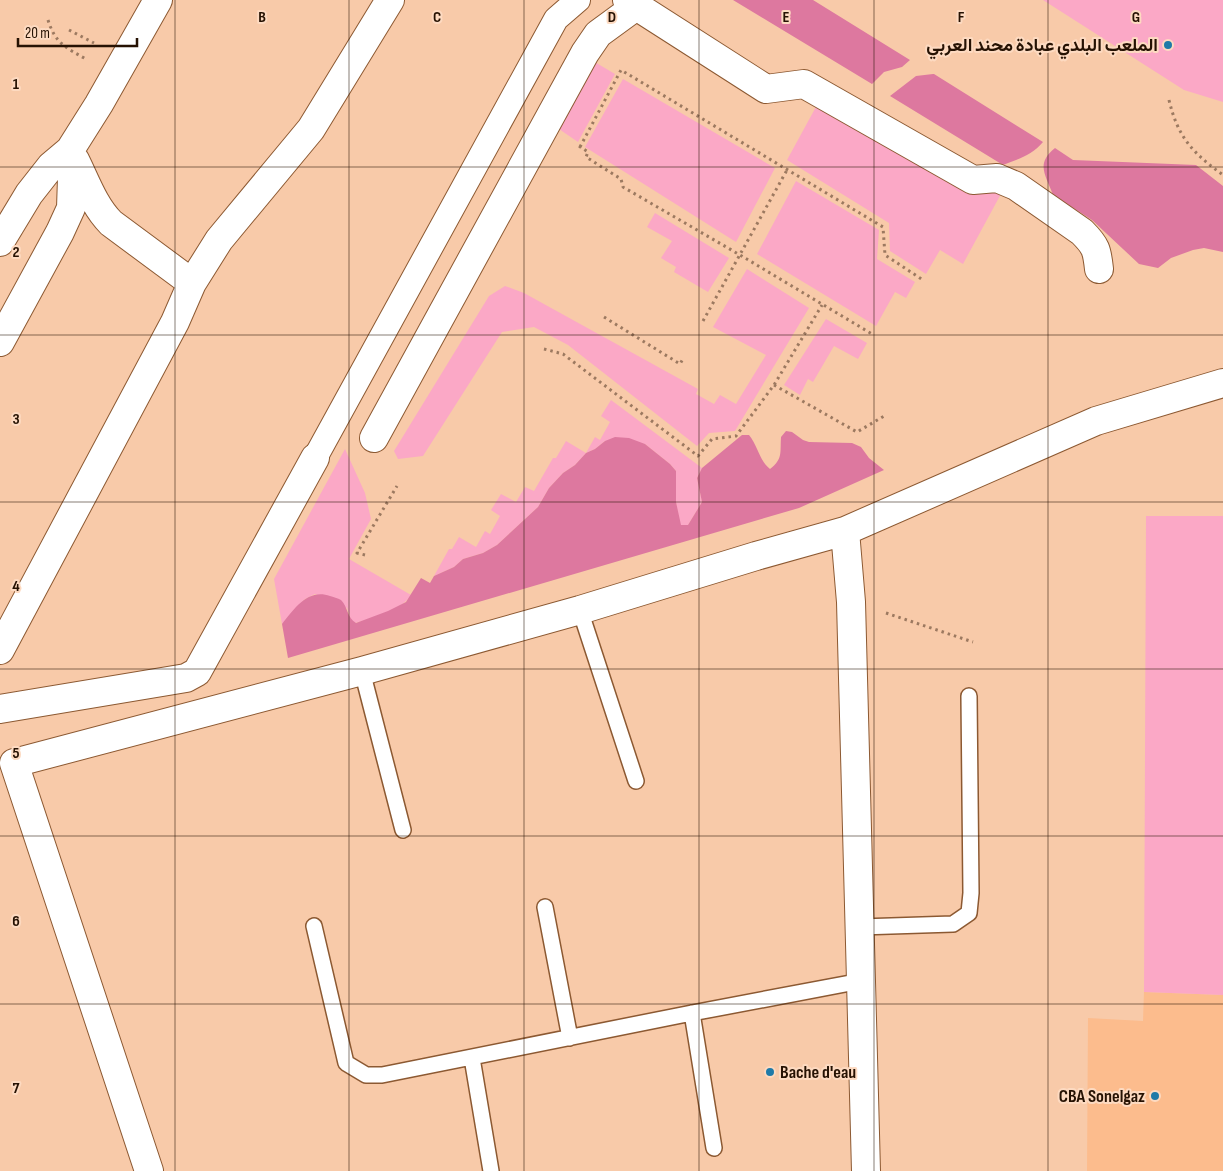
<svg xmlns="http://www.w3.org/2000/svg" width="1223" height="1171" font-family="'Sofia Sans Condensed',Vazirmatn,sans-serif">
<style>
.built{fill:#fcbc8d}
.green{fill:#fba8c6}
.forest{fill:#dd789f}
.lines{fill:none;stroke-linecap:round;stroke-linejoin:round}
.service-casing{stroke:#8c5932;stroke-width:18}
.pedestrian-casing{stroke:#8c5932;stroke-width:26}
.minor-casing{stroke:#8c5932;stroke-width:30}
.path{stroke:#9c7960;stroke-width:3;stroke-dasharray:2.5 4;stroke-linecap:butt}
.service{stroke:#fff;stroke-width:15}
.pedestrian{stroke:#fff;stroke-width:24}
.minor{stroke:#fff;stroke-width:28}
.grid{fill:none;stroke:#261203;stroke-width:1;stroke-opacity:0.55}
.poi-dot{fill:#1f7aa8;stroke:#fddac1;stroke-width:2}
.labels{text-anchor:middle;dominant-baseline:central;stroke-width:4;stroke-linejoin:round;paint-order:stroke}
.poi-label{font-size:18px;font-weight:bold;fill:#261203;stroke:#fddac1;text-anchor:end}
.grid-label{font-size:16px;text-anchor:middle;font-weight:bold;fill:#261203;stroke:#fddac1;stroke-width:4;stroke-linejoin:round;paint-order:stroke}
</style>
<rect width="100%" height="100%" fill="#f8caa9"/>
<!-- built -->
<path class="built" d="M1144,992l79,3v176h-136l1,-153 55,3z"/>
<!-- green -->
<path class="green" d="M1043,0h180v102l-39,-12z
M593,61l22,13 -37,68 -22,-15z
M623,79l152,89 -39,74 -151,-95z
M817,105l185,87 -39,72 -23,-14 -14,24 -36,-23 -1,-28 -102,-63z
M796,181l83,49 -2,29 38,23 -9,16 -11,-6 -19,34 -119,-72z
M655,213l74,45 -21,34 -34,-20 2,-5 -15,-9 11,-17 -25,-14z
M747,269l62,39 -74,123 -26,2 -12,13 -129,-101 -34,-18 -32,5 -79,124 -25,3 -4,-8 95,-155 16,-10 19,7 174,96 -2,5 18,10 6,-9 16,9 30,-49 -53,-28z
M826,319l41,24 -9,16 -24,-13 -21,36 -5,-3 -8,16 -16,-10z
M611,400l91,68 -5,10 5,24 -14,23h-8l-4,-23v-31l-6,-7 -25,-20 -40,-3 -10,8 -9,4 -11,12 -12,8 -14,15 -11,19 -41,38 -14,8 -20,6 -9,8 -20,9 15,-27h3l7,-12 17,10 9,-16 5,3 10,-18 -9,-6 10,-16 15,8 9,-15 9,4 19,-33h3l10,-17 20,12 9,-16 5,3 10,-18 -9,-6z
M345,449l20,44 6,26 -22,40 62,36c-10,16 -38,23 -56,28l-4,-3 -4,-12 -32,-14 -10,5 -23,25 -8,-45z
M1146,516h77v479l-79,-3z"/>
<!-- forest -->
<path class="forest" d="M733,0h80l97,60 -8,7 -18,5 -12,12z
M933,74h1l109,68c-11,13 -24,17 -40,23l-113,-69 26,-20z
M1055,148l18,12 123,5 27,21v66l-19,-4 -11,2 -22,8 -13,10 -19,-4 -47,-44 -39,-25c-7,-20 -18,-31 2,-47z
M786,431l6,1 11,8 6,2 43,1 9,4 8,11 15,12 -85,38 -511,150 -6,-34c12,-15 26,-36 48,-28 3,1 8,2 11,4 7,7 6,18 15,23l32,-12 18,-9 15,-24 9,5 4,-7 20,-9 9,-8 20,-6 14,-8 41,-38 11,-19 14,-15 12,-8 11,-12 9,-4 10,-8 10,-4 14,1 16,6 25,20 6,7v31l5,23h7l14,-23 -5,-24 5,-10 40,-33h7c9,11 10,25 21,34 13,-10 10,-16 11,-32z"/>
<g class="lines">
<!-- service casing -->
<g class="service-casing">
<path id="service" d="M580,610l56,171
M362,671l41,159
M545,907l25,131
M314,926l32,137 20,12h16l310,-62 169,-32
M860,927l93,-3 16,-11 2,-20 -2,-197
M692,1013l22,135
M472,1058l19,113"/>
</g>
<!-- pedestrian casing -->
<g class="pedestrian-casing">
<path id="pedestrian" d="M315,458l241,-439 22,-19"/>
</g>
<!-- minor casing -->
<g class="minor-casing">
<path id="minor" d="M627,0l139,89 38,-5 169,96 24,-2 19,8 66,46c14,14 15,18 17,37
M75,160c11,22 19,46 36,63l81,60
M0,242l29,-48 22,-28 19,-16 29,-46 59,-104
M0,342l60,-110 11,-24 1,-30 -2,-28
M374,438l211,-385 13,-19 37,-27
M845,531l6,71 15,569
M0,650l175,-328 17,-39 27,-43 92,-111 79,-129
M0,709l186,-31 11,-6 118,-214
M149,1171l-135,-408 348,-92 218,-61 176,-54 89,-25 251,-110 127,-38"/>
</g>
<!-- path -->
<path class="path" d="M48,20c7,23 18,28 38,39
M69,30l25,13
M1169,100c9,38 24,53 54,75
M579,146l9,6 -2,5 35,22 2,8 117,68 132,79
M580,147l41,-77 262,157 2,28 38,25
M604,317l76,47 4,-7
M703,321l84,-151
M544,349l19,5 135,102 14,-17 24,-3 38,-51 48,-80
M774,385l83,47 29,-17
M365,555l-8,-2 40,-67
M886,613l87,29"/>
<!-- service -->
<use href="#service" class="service"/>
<!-- pedestrian -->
<use href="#pedestrian" class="pedestrian"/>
<!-- minor -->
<use href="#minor" class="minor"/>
</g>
<!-- grid -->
<path class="grid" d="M175,0v1171M349,0v1171M524,0v1171M699,0v1171M874,0v1171M1048,0v1171M0,167h1223M0,335h1223M0,502h1223M0,669h1223M0,836h1223M0,1004h1223"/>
<!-- markers -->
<g class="poi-dot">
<circle cx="1168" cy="45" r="5"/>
<circle cx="770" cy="1072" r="5"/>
<circle cx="1155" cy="1096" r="5"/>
</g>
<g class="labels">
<!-- poi labels -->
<g class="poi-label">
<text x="1158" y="45">الملعب البلدي عبادة محند العربي</text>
<text x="780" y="1072" text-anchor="start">Bache d'eau</text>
<text x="1145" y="1096">CBA Sonelgaz</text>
</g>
</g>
<g class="grid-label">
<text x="262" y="22">B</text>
<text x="437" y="22">C</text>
<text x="612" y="22">D</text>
<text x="786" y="22">E</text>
<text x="961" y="22">F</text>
<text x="1136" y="22">G</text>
<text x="16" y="89">1</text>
<text x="16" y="257">2</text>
<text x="16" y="424">3</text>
<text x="16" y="591">4</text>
<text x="16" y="758">5</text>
<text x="16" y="926">6</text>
<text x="16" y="1093">7</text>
</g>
<!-- scale -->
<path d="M18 38v8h119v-8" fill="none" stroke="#261203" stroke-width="2.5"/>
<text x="25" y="38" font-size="15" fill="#261203" stroke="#fddac1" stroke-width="4" paint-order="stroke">20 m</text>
</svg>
